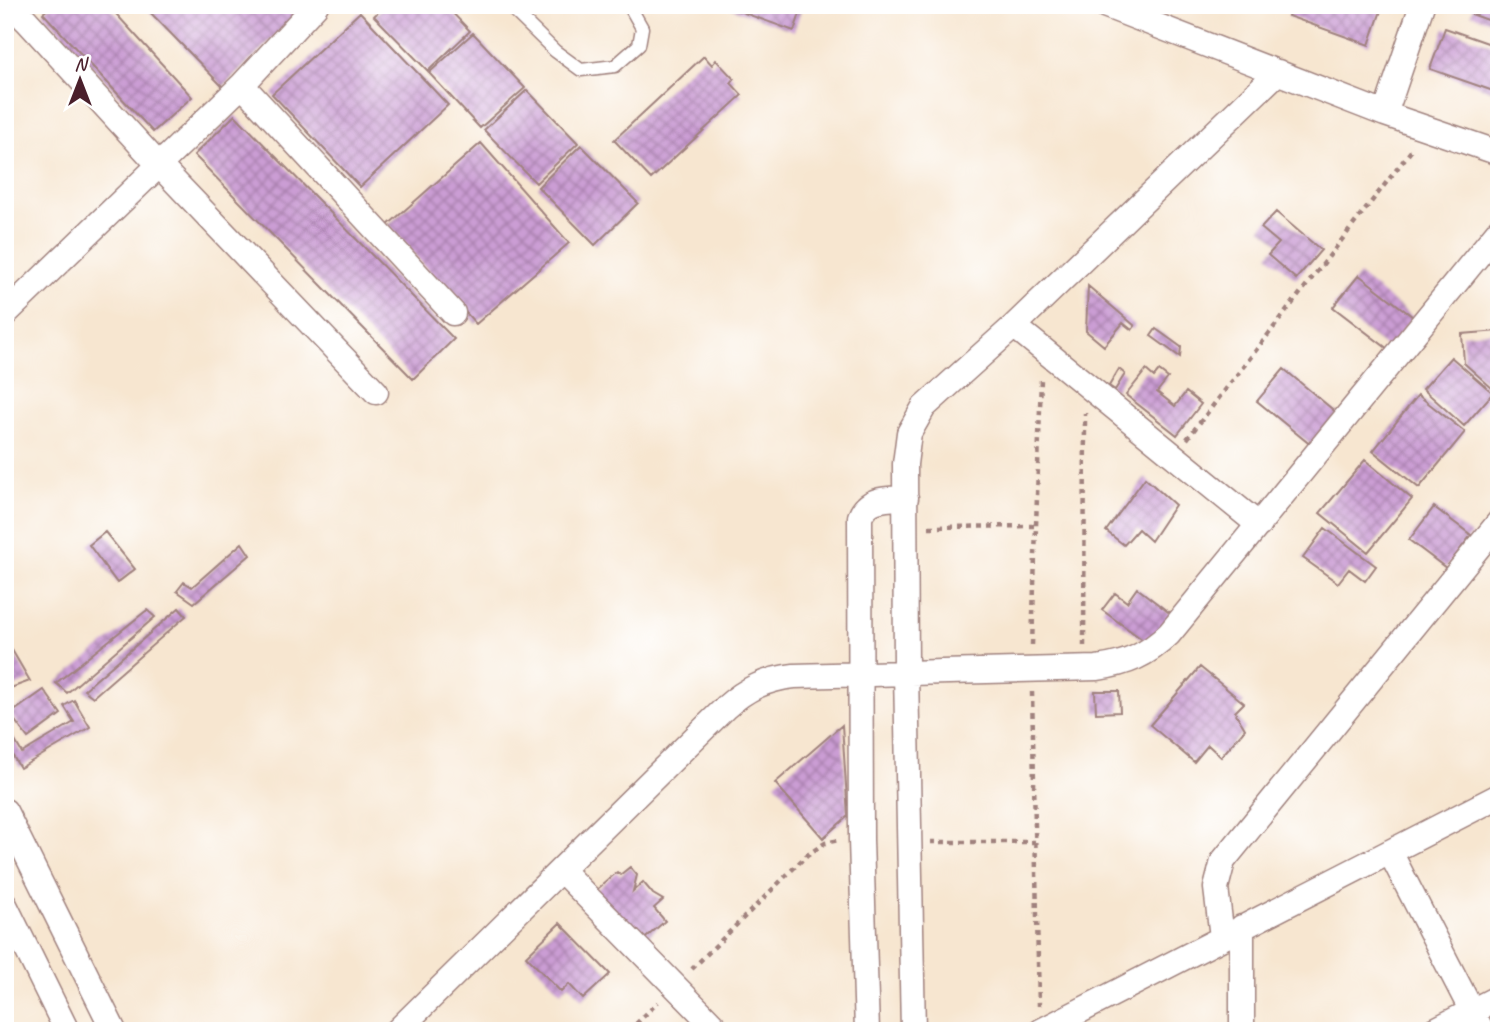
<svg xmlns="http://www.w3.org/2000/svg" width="1504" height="1036" font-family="Caveat,sans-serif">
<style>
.building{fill:url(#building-cross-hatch)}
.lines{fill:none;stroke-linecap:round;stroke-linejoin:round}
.service-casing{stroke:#a0827e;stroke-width:15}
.minor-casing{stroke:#a0827e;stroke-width:27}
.path{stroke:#a0827e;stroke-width:4.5;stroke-dasharray:5 5;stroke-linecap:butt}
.service{stroke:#fff;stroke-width:12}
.minor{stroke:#fff;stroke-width:24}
</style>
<defs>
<pattern id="building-cross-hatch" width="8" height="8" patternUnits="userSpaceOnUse" patternTransform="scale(1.75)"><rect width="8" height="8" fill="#cb9dd4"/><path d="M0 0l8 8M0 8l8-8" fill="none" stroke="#a77fac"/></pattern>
</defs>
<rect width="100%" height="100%" fill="#fff"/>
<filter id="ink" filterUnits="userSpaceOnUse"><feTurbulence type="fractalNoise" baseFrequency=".0143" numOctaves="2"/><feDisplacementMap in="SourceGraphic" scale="14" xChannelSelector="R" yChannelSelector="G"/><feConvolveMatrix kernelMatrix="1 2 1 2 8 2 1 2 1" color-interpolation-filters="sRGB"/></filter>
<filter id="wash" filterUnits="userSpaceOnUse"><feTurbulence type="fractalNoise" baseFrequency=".00686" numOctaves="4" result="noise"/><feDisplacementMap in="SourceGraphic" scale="28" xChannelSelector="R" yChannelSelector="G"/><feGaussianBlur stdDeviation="1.57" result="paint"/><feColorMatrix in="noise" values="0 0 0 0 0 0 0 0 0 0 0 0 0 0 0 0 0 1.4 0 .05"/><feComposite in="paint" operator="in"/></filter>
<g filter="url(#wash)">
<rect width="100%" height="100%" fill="#f7e6d0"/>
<g id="blocks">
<!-- building -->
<path class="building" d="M52,5h56l84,92 -39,35 -110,-119z
M143,5h164l-84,82z
M385,5h60l25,26 -42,40 -54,-55z
M722,5h81l-9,26z
M1292,5h91l-14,40 -81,-29z
M1474,5h25v19l-28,-10z
M360,12l88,93 -88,82 -88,-93z
M1445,28l54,19v46l-69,-24z
M473,33l52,55 -45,40 -51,-55z
M704,56l8,9 4,-5 18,19 -3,4 11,12 -91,84 -37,-39z
M527,90l51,53 -42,40 -52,-53z
M235,115l219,224 -41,40 -219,-224z
M481,143l88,100 -93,81 -88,-99z
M581,145l57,58 -43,42 -57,-58z
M1276,212l45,38 -25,29 -28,-24 11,-12 -18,-15z
M1359,275l54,42 -25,32 -55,-42z
M1088,286l47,40 -3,4 -9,-7 -19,23 -18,-15z
M1156,329l25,18 -1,10 -29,-21z
M1499,331v57l-6,1 -29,-26 -2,-29z
M1451,357l42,36 -29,33 -41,-37z
M1119,369l6,5 -10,16 -6,-4z
M1284,369l54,45 -26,32 -55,-45z
M1146,370l8,7 5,-6 9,7 -11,14 18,14 11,-14 15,12 -24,31 -51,-40z
M1418,395l47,37 -46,56 -46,-37z
M1365,460l47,39 -44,53 -48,-39z
M1145,478l30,27 -24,36 -13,-12 -14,16 -18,-14z
M1434,507l37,28 -25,33 -37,-28z
M1325,528l51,38 -11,15 -16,-12 -11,14 -35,-25z
M105,532l30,37 -18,14 -28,-38z
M242,543l8,12 -56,48 -17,-12 7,-9 8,5z
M1137,588l39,30 -22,30 -52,-38 13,-17 12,9z
M179,608l7,8 -93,81 -9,-7z
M147,610l8,7 -88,76 -11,-10z
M5,638l25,43 -25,9z
M1200,667l44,36 -9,9 10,17 -24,28 -13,-12 -14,17 -44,-37z
M44,690l17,24 -33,24 -18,-24z
M1095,691h24l1,21 -24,1z
M74,700l16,27 -70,41 -15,-25v-19l17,29 52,-31 -10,-16z
M842,725l6,91 -25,22 -48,-55z
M630,867l7,8 -4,16 10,-9 10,12 10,6 -9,8 11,13 -25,22 -46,-51 23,-20 3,3z
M560,923l50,51 -27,25 -14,-15 -8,8 -35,-36z"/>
</g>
</g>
<g filter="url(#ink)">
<use href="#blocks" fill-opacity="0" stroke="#a0827e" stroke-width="2"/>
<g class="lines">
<!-- service casing -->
<g class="service-casing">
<path id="service" d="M508,5l47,46 26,19 34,-4 24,-21 3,-17 -13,-23"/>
</g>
<!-- minor casing -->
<g class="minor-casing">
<path id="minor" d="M11,5l16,16 131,143 218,228
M1104,5l281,109 114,39
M242,85l211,228
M1385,114l37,-109
M5,314l237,-229 74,-80
M1014,326l245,199
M5,811l109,220
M1390,852l92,179
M561,870l158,161
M5,905l62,126
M1242,927v104
M1222,937l-6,-49 7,-27 276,-339
M397,1031l329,-324c20,-18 40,-28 68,-31l303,-8c30,-4 50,-13 72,-34l330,-404
M867,1031l-6,-191 -1,-323c8,-20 27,-18 46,-19
M913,1031l-7,-359 -1,-208 4,-31 15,-26 90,-81 264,-254
M1041,1031l458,-235
M1433,1031l66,-34"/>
</g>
<!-- path -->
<path class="path" d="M1187,439l227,-292
M929,527l107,-1
M1032,645l9,-267
M1084,646l1,-233
M1032,692l7,314
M931,842h104
M692,969l115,-114 18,-12 14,-3
M629,1031l29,-29"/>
<!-- service -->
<use href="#service" class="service"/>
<!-- minor -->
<use href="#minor" class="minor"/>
</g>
</g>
<!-- margin -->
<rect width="1504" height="1036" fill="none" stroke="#fff" stroke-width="28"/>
<!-- north arrow -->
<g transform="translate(80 80)" stroke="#ffffff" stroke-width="5" paint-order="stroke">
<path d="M0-5L12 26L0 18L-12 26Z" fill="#4a1f2b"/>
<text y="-10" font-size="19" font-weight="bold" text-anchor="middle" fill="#4a1f2b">N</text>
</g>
</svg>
